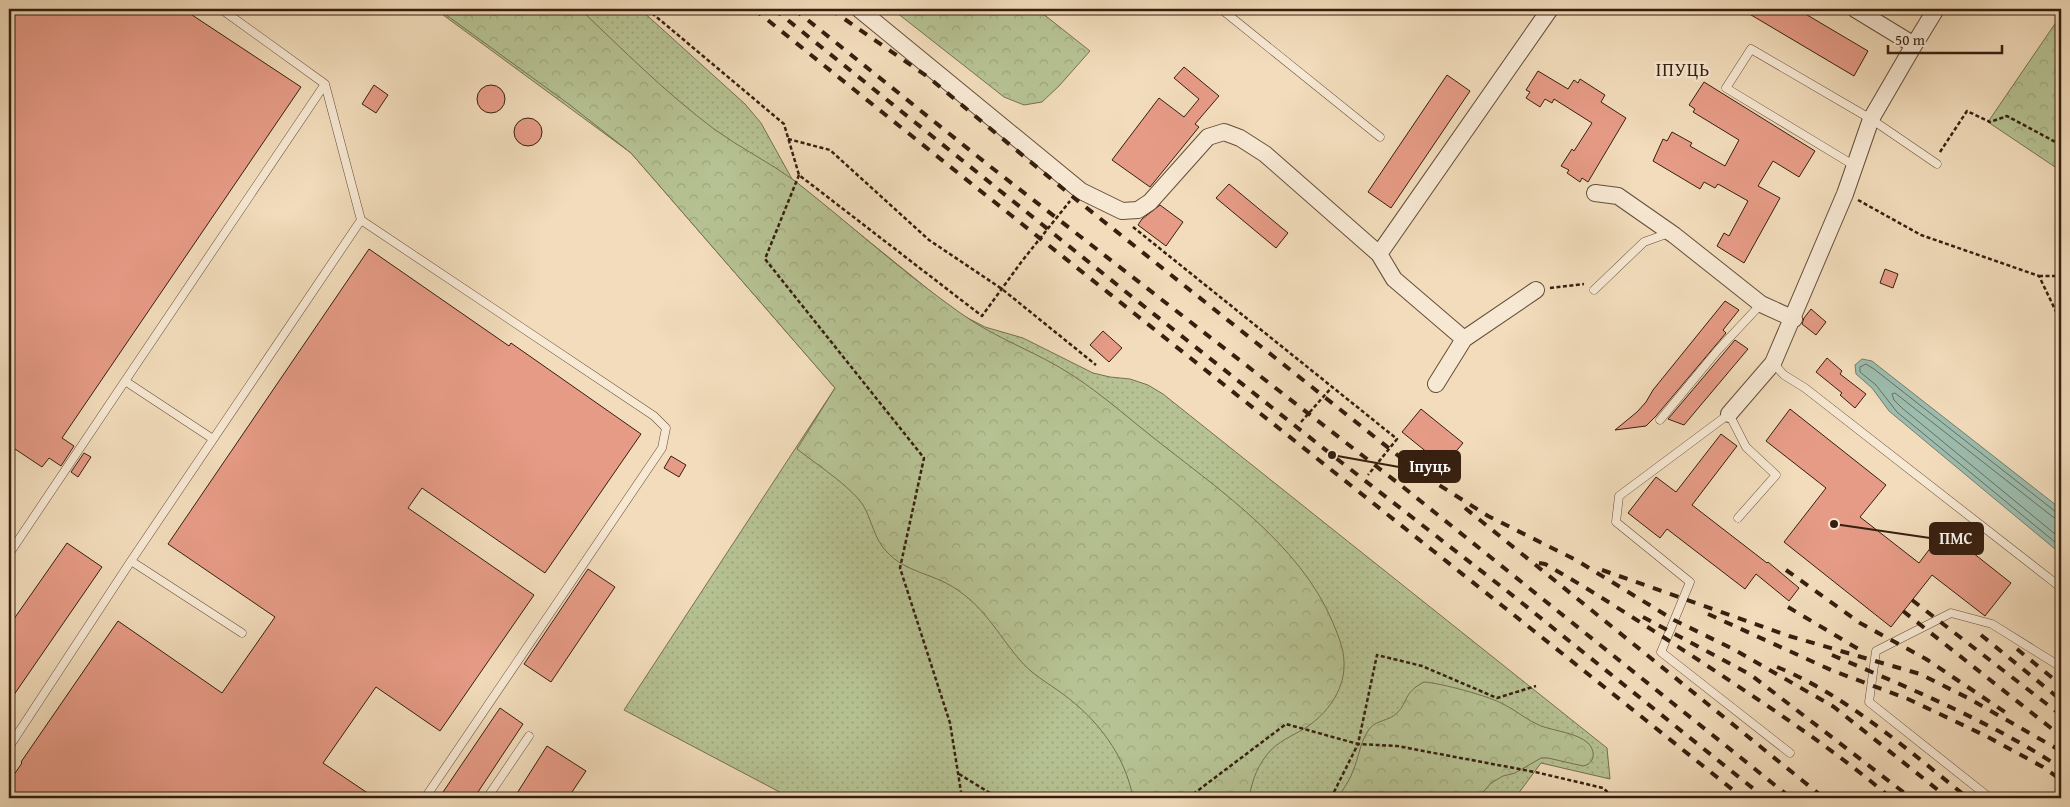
<svg xmlns="http://www.w3.org/2000/svg" width="2070" height="807" font-family="'Gentium Book Plus',serif">
<style>
.grass{fill:url(#grass-dots);stroke:#767051}
.forest{fill:url(#forest-crowns);stroke:#767051}
.water{fill:#9cbcad;stroke:#737d6e}
.lines{fill:none;stroke-linecap:round;stroke-linejoin:round}
.shore{stroke:#696e5e;stroke-width:1}
.building{fill:#e69b86;stroke:#361f0f}
.lane-casing{stroke:#654e3a;stroke-width:9}
.street-casing{stroke:#654e3a;stroke-width:18}
.path{stroke:#361f0f;stroke-width:2.5;stroke-dasharray:4 2.5;stroke-linecap:butt}
.lane{stroke:#f7e8d3;stroke-width:8}
.street{stroke:#f7e8d3;stroke-width:16}
.rail{stroke:#361f0f;stroke-width:4;stroke-dasharray:9 9;stroke-linecap:butt}
.labels{text-anchor:middle;dominant-baseline:central;stroke-width:5;stroke-linejoin:round;paint-order:stroke}
.quarter-label{font-size:18px;letter-spacing:1px;fill:#361f0f;stroke:#f7e8d3}
.leader{fill:none;stroke:#361f0f;stroke-width:2}
.callout-dot{fill:#361f0f;stroke:#f7e8d3;stroke-width:2}
.callout{fill:#361f0f;stroke:#361f0f;stroke-width:2}
.callout-label{font-size:16px;text-anchor:middle;font-weight:bold;fill:#fff}
</style>
<defs>
<pattern id="grass-dots" width="8" height="8" patternUnits="userSpaceOnUse" patternTransform="scale(1.25)"><rect width="8" height="8" fill="#b6c293"/><path d="M2 2h.1M6 6h.1" fill="none" stroke="#9da67e" stroke-width="1.8" stroke-linecap="round"/></pattern>
<pattern id="forest-crowns" width="20" height="18" patternUnits="userSpaceOnUse" patternTransform="scale(1.25)"><rect width="20" height="18" fill="#b6c293"/><path d="M2 6a3 3 0 1 1 6 0M12 15a3 3 0 1 1 6 0" fill="none" stroke="#9da67e"/></pattern>
</defs>
<rect width="100%" height="100%" fill="#f2dcbb"/>
<filter id="stains"><feTurbulence type="fractalNoise" baseFrequency=".004" numOctaves="4"/><feColorMatrix values="0 0 0 0 .2 0 0 0 0 .09 0 0 0 0 .02 0 0 0 .5 -.17"/></filter>
<radialGradient id="worn" r=".72"><stop offset=".6" stop-color="#630" stop-opacity="0"/><stop offset="1" stop-color="#630" stop-opacity=".3"/></radialGradient>
<!-- grass -->
<path class="grass" d="M435,9h205l105,95 16,19 31,56 147,119 23,17 23,12 38,11 70,35 17,4 20,2 18,6 15,9 444,354 3,31 -69,-16 -26,35h-724l-167,-88 211,-322 -204,-235z"/>
<!-- forest -->
<path class="forest" d="M438,9h142c43,41 86,84 134,120 26,19 55,33 81,52 55,43 107,91 164,131 31,23 67,36 100,55 33,19 62,45 91,68 65,52 150,108 183,188 5,12 11,26 11,40 1,24 -14,47 -33,61 -13,10 -28,14 -40,26 -13,14 -19,30 -22,48h-116c-8,-43 -35,-78 -70,-104 -15,-11 -32,-20 -44,-35 -23,-27 -34,-52 -66,-72 -20,-13 -50,-16 -66,-35 -13,-13 -15,-32 -24,-47 -13,-19 -47,-41 -66,-56l38,-61 -204,-235 -61,-48z
M892,9h145l53,42 -31,35 -17,16 -18,3 -20,-8z
M2061,15v156l-73,-49z
M1424,682c16,1 66,14 81,23 12,6 23,16 36,21 14,5 36,7 47,17 8,8 7,21 -5,23l-35,-8h-7l-26,15 -12,3 -12,7 -13,15h-139c3,-9 11,-17 14,-27 6,-14 7,-30 17,-43 7,-8 19,-7 27,-15 12,-12 6,-20 27,-31z"/>
<!-- water -->
<path class="water" d="M1862,359l10,2 5,4 184,144v45l-172,-143 -17,-23 -16,-14 -1,-9z"/>
<g class="lines">
<!-- shore -->
<path class="shore" d="M2061,513l-5,-1 -182,-143 -8,-5 -6,3v5l16,13 21,27 164,135
M2061,519l-8,-2 -158,-124 -3,1 2,6 8,8 159,131"/>
</g>
<!-- building -->
<path class="building" d="M9,9h174l118,78 -239,351 12,8 -13,20 -12,-8 -7,9 -33,-22z
M1741,9h56l71,42 -14,25z
M1184,67l35,29 -24,28 4,3 -49,60 -38,-27 47,-62 25,19 15,-18 -25,-21z
M1538,71l30,18 6,-9 4,3 2,-4 25,16 -4,7 25,16 -38,64 -6,-4 -2,4 -13,-9 2,-3 -8,-4 11,-17 2,2 18,-28 -38,-24 -2,4 -7,-4 -5,8 -14,-9 4,-6 -4,-2z
M1447,75l23,16 -79,117 -23,-16z
M1704,82l111,69 -16,26 -26,-16 -15,25 22,12 -36,65 -27,-17 7,-13 5,3 19,-35 -30,-17 -3,4 -11,-6 -4,7 -47,-28 10,-22 4,2 5,-9 20,11 -2,3 35,20 14,-26 -46,-28 2,-3 -6,-4z
M374,85l14,10 -12,18 -14,-9z
M477 99a14 14 0 1 1 28 0a14 14 0 1 1-28 0Z
M514 132a14 14 0 1 1 28 0a14 14 0 1 1-28 0Z
M1229,184l59,49 -12,15 -60,-50z
M1160,205l23,17 -17,24 -28,-21 4,-6z
M369,249l140,97 2,-3 130,91 -96,139 -123,-85 -14,20 126,87 -94,136 -64,-44 -53,76 52,35h-366v-16l13,-19 -1,-1 97,-141 104,72 53,-76 -107,-73z
M1885,269l13,5 -5,14 -13,-5z
M1725,301l14,9 -16,20 3,3 -70,83 -10,10 -31,4 22,-18 9,-10 7,-12z
M1811,309l15,13 -10,13 -14,-11 2,-6z
M1103,331l19,17 -13,14 -19,-17z
M1735,340l13,9 -64,76 -16,-6z
M1827,358l15,13 -2,3 26,20 -11,14 -15,-13 2,-2 -26,-21z
M1421,409l42,34 -19,23 -42,-34z
M1790,409l96,76 -26,32 59,46 25,-33 67,53 -26,33 -53,-41 -41,52 -107,-85 42,-54 -60,-47z
M1721,434l16,12 -45,59 75,58 1,-1 31,26 -10,13 -33,-27 -11,15 -78,-60 -7,9 -32,-25 28,-36 20,15z
M84,453l7,4 -13,20 -7,-5z
M671,456l15,9 -7,12 -15,-9z
M67,543l35,24 -93,135v-76z
M588,569l27,18 -64,95 -27,-18z
M500,708l23,16 -49,74h-35z
M547,746l39,25 -18,27h-54z"/>
<g class="lines">
<!-- lane casing -->
<g class="lane-casing">
<path id="lane" d="M221,9l104,75
M1221,9l159,128
M1855,166l-129,-78 25,-39 120,70 66,45
M1594,290l50,-48 25,-9
M1773,363l11,12 21,13 254,198 2,4
M1660,420l58,-70 43,-46
M213,439l-88,-58 200,-297 36,136
M1738,518l38,-43 -30,-28 -17,-33 -110,82 -3,26 74,60 -29,70 129,101
M9,554l116,-173
M242,633l-111,-72 230,-341 293,196 12,12 -4,20 -237,350
M9,747l122,-186
M487,798l42,-62
M1990,798l-121,-96 7,-51 75,-38 41,11 69,43"/>
</g>
<!-- street casing -->
<g class="street-casing">
<path id="street" d="M859,9l222,182 41,20 16,-1 12,-8 58,-65 16,-5 16,6 25,16 114,100 15,25 70,60 72,-49
M1855,9l59,36 22,-36
M1595,193l23,3 56,39 87,69 33,15
M1379,254l171,-245
M1436,384l28,-45
M1729,414l44,-51 72,-169 26,-75 43,-74"/>
</g>
<!-- path -->
<path class="path" d="M647,9l137,115 15,51 183,141 40,-55 48,-60
M788,139l42,11 99,90 73,49 94,76
M1940,152l27,-41 23,11 17,-6 54,29
M799,175l-34,84 159,199 -24,110 50,155 12,75
M1858,200l63,35 118,41 22,46
M1133,227l264,212 -29,36
M2039,276h22
M1550,288l34,-4
M1301,422l31,-35
M959,774l39,24
M1188,798l98,-74 72,20 19,-89 45,11 75,32 39,-12
M1331,798l27,-54 39,2 138,26 68,16 11,10"/>
<!-- lane -->
<use href="#lane" class="lane"/>
<!-- street -->
<use href="#street" class="street"/>
<!-- rail -->
<path class="rail" d="M754,9c328,265 660,525 989,789
M774,9l357,287 201,159 175,136 258,207
M794,9l193,155 416,323 388,311
M830,9l98,68 145,120 347,276 68,43 88,44 98,60 61,30 99,57 114,91
M1465,508l359,290
M1539,563l6,1c53,30 104,64 155,97 65,43 131,86 191,137
M1602,570l187,66 131,38 48,24 93,53
M1786,570l74,53 66,36 79,53
M1912,600l149,115
M1788,607l77,46
M1903,611l158,125
M1708,614l123,56 77,29 78,37 57,31 18,13
M1643,617l108,58 160,123
M1981,635l80,65
M2017,649l44,36
M1832,655c79,34 158,66 229,113
M1777,667c69,28 133,85 191,131"/>
</g>
<g class="labels">
<!-- quarter labels -->
<g class="quarter-label">
<text x="1683" y="69">ІПУЦЬ</text>
</g>
</g>
<!-- callouts -->
<path class="leader" d="M1332 455L1399 467M1834 524L1930 538"/>
<g class="callout-dot">
<circle cx="1332" cy="455" r="5"/>
<circle cx="1834" cy="524" r="5"/>
</g>
<g class="callout">
<rect x="1399" y="451" width="61" height="31" rx="5"/>
<rect x="1930" y="523" width="53" height="31" rx="5"/>
</g>
<g class="callout-label">
<text x="1430" y="472">Іпуць</text>
<text x="1956" y="544">ПМС</text>
</g>
<!-- margin -->
<rect width="2070" height="807" fill="none" stroke="#f2dcbb" stroke-width="30"/>
<rect x="10" y="10" width="2050" height="787" fill="none" stroke="#361f0f" stroke-width="2.5"/>
<rect x="15" y="15" width="2040" height="777" fill="none" stroke="#361f0f"/>
<!-- scale -->
<path d="M1888 45v8h114v-8" fill="none" stroke="#361f0f" stroke-width="2.5"/>
<text x="1895" y="45" font-size="15" fill="#361f0f" stroke="#f7e8d3" stroke-width="4" paint-order="stroke">50 m</text>
<rect width="100%" height="100%" filter="url(#stains)"/>
<rect width="100%" height="100%" fill="url(#worn)"/>
</svg>
